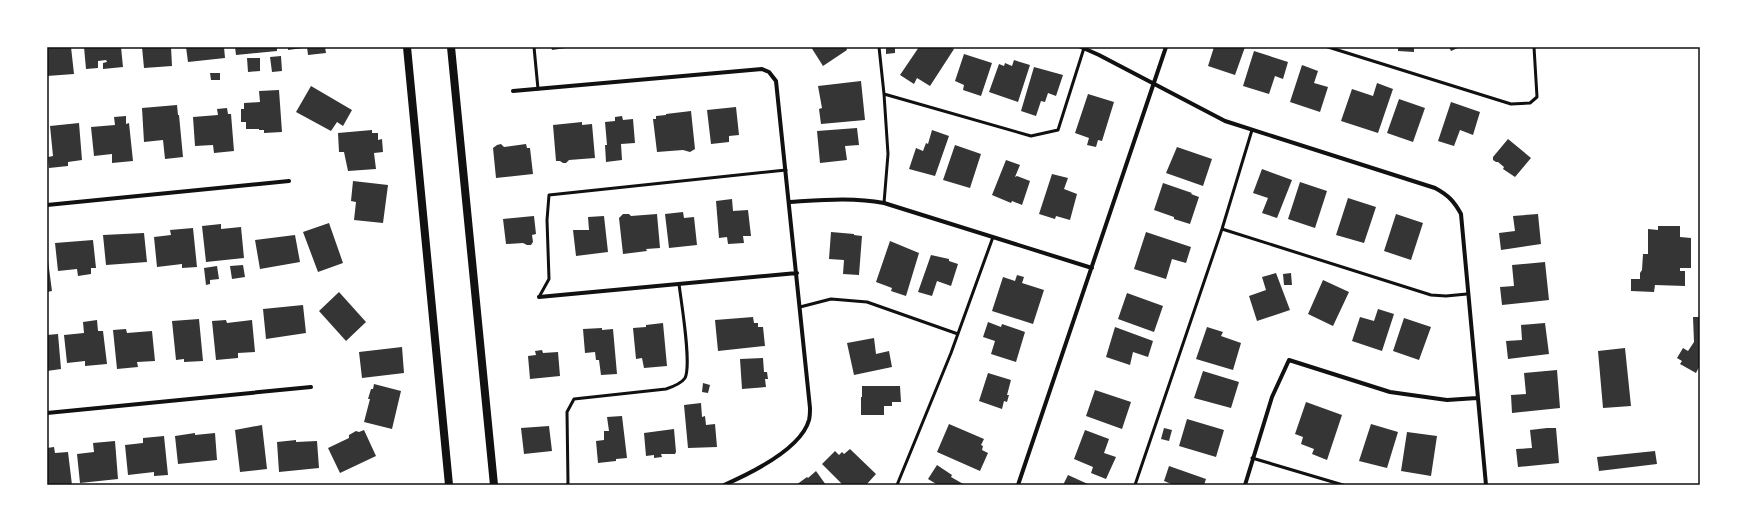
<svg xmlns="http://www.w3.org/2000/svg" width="1747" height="532" font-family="'Fira Sans',sans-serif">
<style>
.building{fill:#353535}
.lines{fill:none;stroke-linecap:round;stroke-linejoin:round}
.service{stroke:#111;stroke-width:3}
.minor{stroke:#111;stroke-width:4}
.secondary{stroke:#111;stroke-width:8}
.neatline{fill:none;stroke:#111;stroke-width:1.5}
</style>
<rect width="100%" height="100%" fill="#fff"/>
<!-- building -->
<path class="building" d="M47,47h24l3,27 -27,2z
M84,47h37l2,20 -20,2v-6l4,-1 -1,-2 -8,1v7l-12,1z
M142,47h29l1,19 -28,2z
M186,47h38l1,11 -37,4z
M235,47h42v4l-41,4z
M288,47h15v1l-15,2z
M307,47h18l1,6 -18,2z
M551,47h15v1l-14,2z
M811,47h35l1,3 -24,16z
M886,47h9v6l-9,1z
M919,47h31l4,2 -24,37 -13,-8 -3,6 -14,-9z
M1214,47h31l-10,28 -27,-9z
M1398,47h16v5l-16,-1z
M1449,47h11l-9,4z
M1254,51l34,11 -5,17 -8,-3 -6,18 -26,-8z
M964,54l28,9 -11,33 -18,-6 1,-5 -9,-4z
M281,56l1,15 -10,1 -2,-15z
M247,58h13v13l-12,1z
M1014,60l16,5 -12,37 -29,-10 10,-28 5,2 1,-3 7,3z
M1302,65l16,6 -4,12 14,4 -8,25 -30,-10z
M1034,67l29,8 -7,21 -8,-3 -3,9 -4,-1 -5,15 -15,-5z
M210,73h10v7h-9z
M861,81l4,39 -44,4 -2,-15 3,-1 -4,-22z
M1377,83l16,6 -15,44 -37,-12 11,-32 21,7z
M311,86l41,24 -9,16 -6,-4 -6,9 -35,-19z
M279,90l3,42 -18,1v-3h-5v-1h-13v-7h-5v-13h3v-6l16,-1 -1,-11z
M1088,94l26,8 -12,39 -4,-1 -2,7 -9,-2 2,-7 -14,-5z
M1399,99l26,9 -12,34 -26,-9z
M1451,102l29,10 -7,23 -13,-5 -6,16 -16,-5z
M177,105l1,10h1l4,42 -18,2 -2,-19 -19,2 -2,-34z
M736,107l3,28 -10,1v6l-18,2 -4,-34z
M227,108l1,6h3l3,37 -20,2 -1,-8 -18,1 -2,-29 25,-2 -1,-6z
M691,111l4,38 -5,3 -7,-2 -26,2 -4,-33h3v-3l10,-1v-1z
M126,116v8l3,-1 4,38 -21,2v-9l-18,2 -3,-29 24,-2 -1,-8z
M622,116l1,4 10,-1 2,24 -14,1 1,16 -16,2 -1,-17h2l-2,-23 10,-1v-4z
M582,122v3l10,-1 3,34 -26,2 -3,3h-3l-3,-2h-4l-3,-36z
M79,123l3,37 -14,2v4l-19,2 -1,-11 5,-1 -3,-30z
M857,128l2,17 -14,1 2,14 -27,3 -3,-32z
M372,130v3h6v7l4,-1 1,13 -9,1 2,16 -28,2 -4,-19h-5l-1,-19z
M932,130l17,6 -14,40 -26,-7 7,-21 7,3 3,-8 2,1z
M1508,139l23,19 -16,19 -12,-8 1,-2 -6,-5h-2l-3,-2v-3z
M501,144l3,3 22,-3 1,4h3l3,26 -37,4 -3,-30 4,-3z
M955,145l26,9 -11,34 -27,-8z
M1177,147l35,12 -9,27 -37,-13z
M1006,160l14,5 -5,12 2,-1 13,5 -8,24 -10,-4 -1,2 -19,-8z
M1262,169l30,11 -15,38 -15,-5 6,-15 -15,-5z
M1052,174l16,4 -4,11 13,5 -7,26 -14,-4 -1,3 -16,-5z
M353,181l35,4 -5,38 -29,-3 2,-18 -5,-1z
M1300,182l27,9 -12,37 -27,-9z
M1163,183l29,10 -1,1 8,3 -9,27 -16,-5v-2l-20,-7z
M1348,198l28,9 -12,36 -28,-8z
M732,199l1,12 15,-1 3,26h-8l1,7 -16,1 -1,-7 -8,1 -3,-37z
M683,212l1,6 10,-1 3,28 -28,3 -4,-34z
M623,214h6l2,2 26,-2 3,34 -14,1 1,2 -24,3 -4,-36z
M1396,214l27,9 -12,37 -27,-9z
M1538,214l3,30 -40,6 -2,-17 16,-2 -2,-15z
M534,216l2,18 -4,1 1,7 -2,3h-4l-4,-2 -17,1 -3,-25z
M604,216l4,36 -32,4 -3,-26h16l-1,-13z
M329,223l14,40 -25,9 -15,-40z
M221,224v5l20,-2 3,31 -38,4 -4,-36z
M1658,226h22v11l11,1v30h-11v3h5v15l-30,-1 -1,7 -23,-1v-12h9v-6l2,-3 1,-16h5v-25l10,1z
M193,228l4,39 -15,1v-4l-25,3 -3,-30 17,-2 -1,-5z
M831,232l23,2v1l8,1 -3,39 -16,-1 1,-14 -15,-1z
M1146,232l45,15 -5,16 -14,-4 -6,20 -32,-10z
M144,233l3,29 -41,3 -3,-30z
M295,235l5,27 -40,7 -5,-29z
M93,240l3,28h-5v6l-13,2 -1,-7 -19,2 -3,-28z
M890,241l29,12 -13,43 -15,-5 1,-3 -16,-6z
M47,253l5,38 -5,1z
M931,255l18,4v2l9,3 -7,22 -14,-5 -5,15 -14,-4z
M1545,262l4,38 -47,5 -2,-18 14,-1 -2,-21z
M243,265l2,12 -13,2 -2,-13z
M217,266l2,13 -9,1v4l-4,1 -2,-17z
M1276,273l14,37 -33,11 -8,-25 17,-6 -4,-13z
M1291,273l1,12h-8l-1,-11z
M1017,275l7,2 -2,6 22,7 -11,34 -41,-13 11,-34 12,4z
M1323,280l26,12 -16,34 -25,-12z
M339,292l27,30 -20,19 -27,-30z
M1127,293l36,13 -9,26 -36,-13z
M303,305l3,28 -40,6 -3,-30z
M1378,309l16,5 -12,37 -30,-10 8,-24 14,4z
M753,317l1,6h4v4h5l2,19 -47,5 -3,-31z
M1693,317h7v48l-4,8 -16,-9 2,-3 -5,-3 6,-10 5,3 6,-9z
M1404,318l27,9 -12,33 -26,-9z
M199,319l4,42 -19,1v-3l-8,1 -4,-39z
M97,320l1,11h5l4,33 -22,2v-5l-18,2 -3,-28 20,-2 -1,-11z
M226,320l1,3 25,-3 3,32 -17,1v5l-22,2 -4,-39z
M988,322l13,5 1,-3 23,8 -9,30 -25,-8 4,-13 -12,-4z
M663,323l4,43 -23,2 -2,-10 -6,1 -3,-31 13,-1v-2z
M1545,323l4,31 -41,5 -2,-18 16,-1 -1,-15z
M1115,327l38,14 -5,16 -15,-5 -3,13 -24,-8z
M1207,327l16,5 -2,4 20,7 -8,27 -37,-11z
M602,328v2l11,-1 4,45 -16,1 -2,-15h-3l-1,-8 -10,1 -2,-24z
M126,329l1,4 25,-2 3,30 -18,1 1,5 -21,2 -4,-39z
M58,334l3,35 -14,2v-36z
M874,338l2,16 13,-3 3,16 -38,8 -7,-32z
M402,347l2,26 -42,5 -3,-26z
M1625,348l6,58 -28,2 -5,-57z
M542,350l1,3 15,-1 2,24 -30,3 -2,-23 8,-1 -1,-4z
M763,358l1,14h3l1,7h-3l1,8 -24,2 -2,-30z
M1557,370l3,38 -48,5 -1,-18 15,-1 -2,-21z
M1203,371l36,11 -8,26 -37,-10z
M988,373l23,7 -4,15h2l-2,7 -3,-1 -2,8 -23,-8z
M703,383l7,2 -2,8 -6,-1z
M374,384l27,7 -9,38 -28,-7 6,-23h-2l3,-10h2z
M862,386h38l1,16h-9v4h-8v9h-23v-18h1z
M1095,390l36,12 -9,27 -36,-13z
M1306,402l36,13 -15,45 -15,-6 2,-5 -13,-5 2,-7 -8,-3z
M701,403l1,14 3,-1 1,9 9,-1 2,23 -29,1 -4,-43z
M622,416l5,42 -11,1v2l-18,2 -2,-22 8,-1v-9h5l-2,-14z
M1187,419l37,11 -8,27 -37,-11z
M949,424l35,15 -3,6 2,1 -1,4 6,3 -8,18 -43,-19z
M1371,424l27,8 -11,36 -28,-7z
M262,425l5,44 -27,3 -5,-42z
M549,426l3,25 -28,3 -3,-26z
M1164,428l8,2 -3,11 -8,-2z
M1547,428h9l3,35 -41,4 -2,-18 16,-1 -2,-18z
M674,429l2,23 -1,2h-14l1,3 -8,1v-3l-8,1 -2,-23z
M364,430l12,26 -36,17 -12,-25 21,-10v-3l7,-4 3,1z
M1085,430l24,9 -5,14 12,4 -10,22 -15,-6 2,-6 -19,-8z
M1407,432l30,4 -6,40 -30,-5z
M195,433v2l20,-2 2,27 -39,4 -3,-28z
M164,436l4,39 -14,1v-4l-26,3 -3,-30 18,-2v-5z
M296,440v2l21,-1 2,27 -40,4 -2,-30z
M115,441l3,38 -38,4 -3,-29 17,-2 -1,-9z
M54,447l1,6 13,-1 4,33h-25v-37z
M850,449l26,25 -10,11h-23l-21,-21 13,-13 4,4 3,-3 2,2z
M1655,451l2,13 -58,7 -2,-14z
M937,465l15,10 -1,2 14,8h-27l-10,-6z
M1169,466l37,13 -2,6h-30l-10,-4z
M816,471l10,14h-30l11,-8 1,1z
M1068,475l22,10h-27z"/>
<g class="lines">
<!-- service -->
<path class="service" d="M534,47l4,42
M879,47l5,47 4,60 -4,49
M1328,47l183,57 19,-1 7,-6 -3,-50
M884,94l147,42 27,-6 26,-82
M1222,229l209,66 15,1 21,-2
M539,297l10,-18 -2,-59 2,-25 237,-25
M800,307l31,-8 36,3 91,32
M1252,458l91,27
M567,485l1,-2 -1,-71 7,-13 92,-10c6,-2 15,-5 19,-11 7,-13 -4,-77 -6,-94
M897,485l54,-132 42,-116
M1135,485l87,-256 30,-99"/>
<!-- minor -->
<path class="minor" d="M1081,47l18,8 126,66 210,67c13,7 19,13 26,26l25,271
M513,91l249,-22 7,3 7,9 34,327c0,3 0,8 -1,12 -8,29 -60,54 -85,65
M790,202c32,-2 63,-5 94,1l208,65
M47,205l242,-24
M539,297l258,-24
M47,413l264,-26
M1018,485l148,-438
M1245,485l27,-88 17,-37 101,32 57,8 30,-2"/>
<!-- secondary -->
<path class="secondary" d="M407,47l42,438
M451,47l43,438"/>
</g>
<!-- border -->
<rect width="1747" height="532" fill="none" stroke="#ffffff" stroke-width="96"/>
<rect x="48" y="48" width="1651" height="436" class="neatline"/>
</svg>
